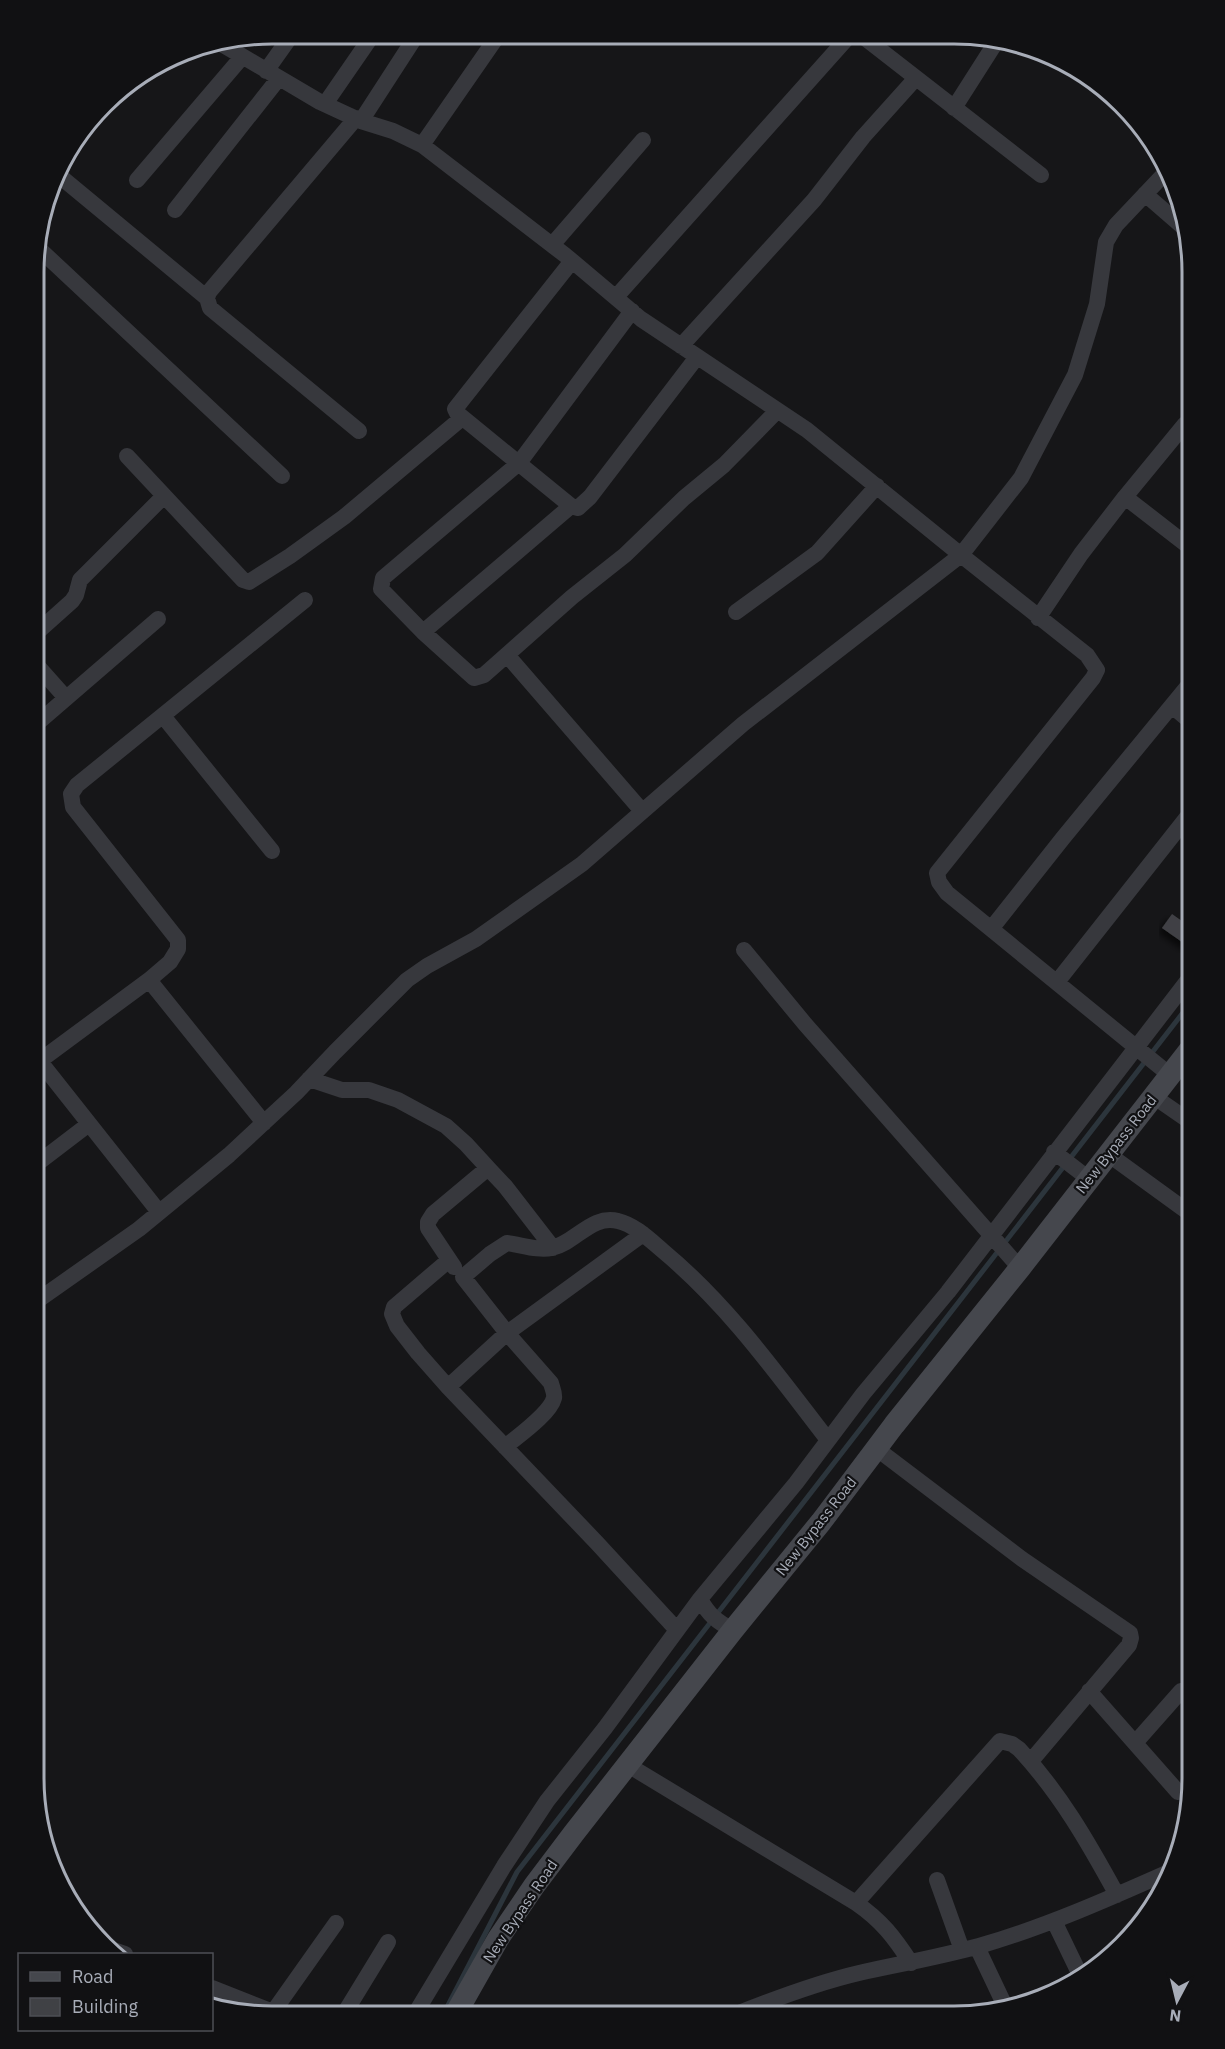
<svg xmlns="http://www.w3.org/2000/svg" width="1225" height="2049" font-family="'IBM Plex Sans',sans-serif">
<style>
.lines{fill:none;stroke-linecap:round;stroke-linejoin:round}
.stream{stroke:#2c353c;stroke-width:5}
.building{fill:#404145;filter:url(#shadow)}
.street{stroke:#37383d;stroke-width:16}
.secondary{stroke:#45474d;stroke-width:22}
.labels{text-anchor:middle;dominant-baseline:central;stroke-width:4.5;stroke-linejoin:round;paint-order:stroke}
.street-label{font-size:15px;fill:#a8adb8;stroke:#111113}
.rim{fill:none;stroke:#a8adb8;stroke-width:3}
</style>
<defs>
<filter id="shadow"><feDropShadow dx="-4.5" dy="4.5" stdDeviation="3" flood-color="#0009"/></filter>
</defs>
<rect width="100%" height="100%" fill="#161618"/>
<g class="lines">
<!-- stream -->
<path class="stream" d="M443,2015l74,-143 675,-871"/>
</g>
<!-- building -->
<path class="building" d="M1172,914l20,14v21l-30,-21z"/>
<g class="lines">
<!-- street -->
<path class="street" d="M861,35l180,140
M266,71l27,-38
M325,104l49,-71
M954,108l44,-69
M356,118l-147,174 -2,6 3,10 149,123
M361,121l57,-88
M422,145l77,-111
M1168,170l-52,55 -10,17 -9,62 -22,71 -54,103 -60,77 126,100 10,15 -4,8 -156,195 2,9 8,11 223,182
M56,173l151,125
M137,180l105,-123
M1145,194l38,33
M175,210l104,-132
M35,245l247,231
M552,245l91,-105
M572,261l-117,148 2,4 114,93 7,2 12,-11 107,-140
M616,297l234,-262
M632,311l-113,152 -136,115 -2,11 42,43 51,46 10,-3 88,-78 53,-42 59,-57 40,-33 53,-54
M681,346l133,-146 49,-63 53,-59
M127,456l116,124 6,2 41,-26 54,-39 118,-99
M1125,497l67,52
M736,612l81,-59 60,-67
M1038,618l43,-64 44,-57 60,-73
M423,632l148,-126
M34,635l38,-34 4,-6 4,-15 84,-84
M507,655l135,156
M34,662l32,36
M1172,706l20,17
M163,716l109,135
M34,726l124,-107
M991,929l72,-91 129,-157
M744,950l61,74 215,244
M149,980l115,143
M1057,982l135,-171
M34,1054l125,158
M34,1065l115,-85 21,-18 8,-13v-9l-105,-133 -2,-13 6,-9 228,-185
M309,1079l33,11h27l29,10 48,26 20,18 22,24
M1153,1096l39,27
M1054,1152l35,27
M1108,1154l84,61
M34,1166l55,-42
M449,1260l-55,47 -2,7 5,12 21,27 30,34 149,156 80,87
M454,1267l-26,-39v-6l5,-8 55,-46 17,18 48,62
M34,1303l105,-74 90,-74 67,-62 39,-41 72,-72 20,-14 49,-27 106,-75 161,-140 218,-169 -154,-125 -166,-111 -76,-64 -143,-110 -29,-14 -32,-10 -41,-19 -100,-59
M448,1387l59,-54 136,-99
M505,1447c13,-11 45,-33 49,-49 1,-5 -2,-10 -3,-15l-44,-50 -44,-56 27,-23 17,-11c15,2 31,8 45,5 23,-5 40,-34 66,-27 17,4 32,19 45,30 65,54 114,123 165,189
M877,1449l145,110 108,74 1,5 -2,7 -98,116
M733,1630c-16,-8 -25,-16 -33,-31l96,-116 67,-89 85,-102 244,-317
M1089,1691l89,101
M1135,1743l46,-52
M628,1765l228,138c26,18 38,34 55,60
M937,1880l25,70
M856,1903l144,-162 12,3 7,5c41,44 69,93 98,146
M1054,1921l27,56
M977,1947l28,59
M108,1948l17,6
M212,1988l66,26
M273,2012l63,-89
M344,2014l44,-72
M415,2014l89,-148 43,-65 58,-73 95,-129
M734,2015c40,-16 82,-32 125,-42 40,-9 81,-16 120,-27 66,-19 129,-47 192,-75"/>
<!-- secondary -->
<path class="secondary" d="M455,2015l43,-76 36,-53 40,-53 159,-203 88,-108 73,-97 126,-157 172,-221"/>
</g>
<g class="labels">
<!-- street labels -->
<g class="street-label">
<text transform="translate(1116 1144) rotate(-52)">New Bypass Road</text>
<text transform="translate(816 1526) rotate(-52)">New Bypass Road</text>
<text transform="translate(520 1911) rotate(-56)">New Bypass Road</text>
</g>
</g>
<!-- crop -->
<path d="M0 0H1225V2049H0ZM272 44H954A228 228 0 0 1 1182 272V1778A228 228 0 0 1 954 2006H272A228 228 0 0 1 44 1778V272A228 228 0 0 1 272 44Z" fill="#111113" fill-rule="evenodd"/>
<path class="rim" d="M272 44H954A228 228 0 0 1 1182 272V1778A228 228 0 0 1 954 2006H272A228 228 0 0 1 44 1778V272A228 228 0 0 1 272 44Z"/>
<!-- legend -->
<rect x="18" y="1953" width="195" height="78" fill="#111113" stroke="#4d4f55" stroke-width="1.5"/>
<rect x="30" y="1972" width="30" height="9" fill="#45474d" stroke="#4d4f55" stroke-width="1.5"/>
<text x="72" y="1983" font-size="18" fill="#a8adb8">Road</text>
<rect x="30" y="1998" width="30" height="18" fill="#404145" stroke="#4d4f55" stroke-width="1.5"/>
<text x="72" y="2013" font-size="18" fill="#a8adb8">Building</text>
<!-- north arrow -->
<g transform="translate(1177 2001) rotate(187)" stroke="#111113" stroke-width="4.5" paint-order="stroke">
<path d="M0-4.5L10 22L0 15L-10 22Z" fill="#a8adb8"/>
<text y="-9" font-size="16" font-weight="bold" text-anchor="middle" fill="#a8adb8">N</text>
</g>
</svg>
